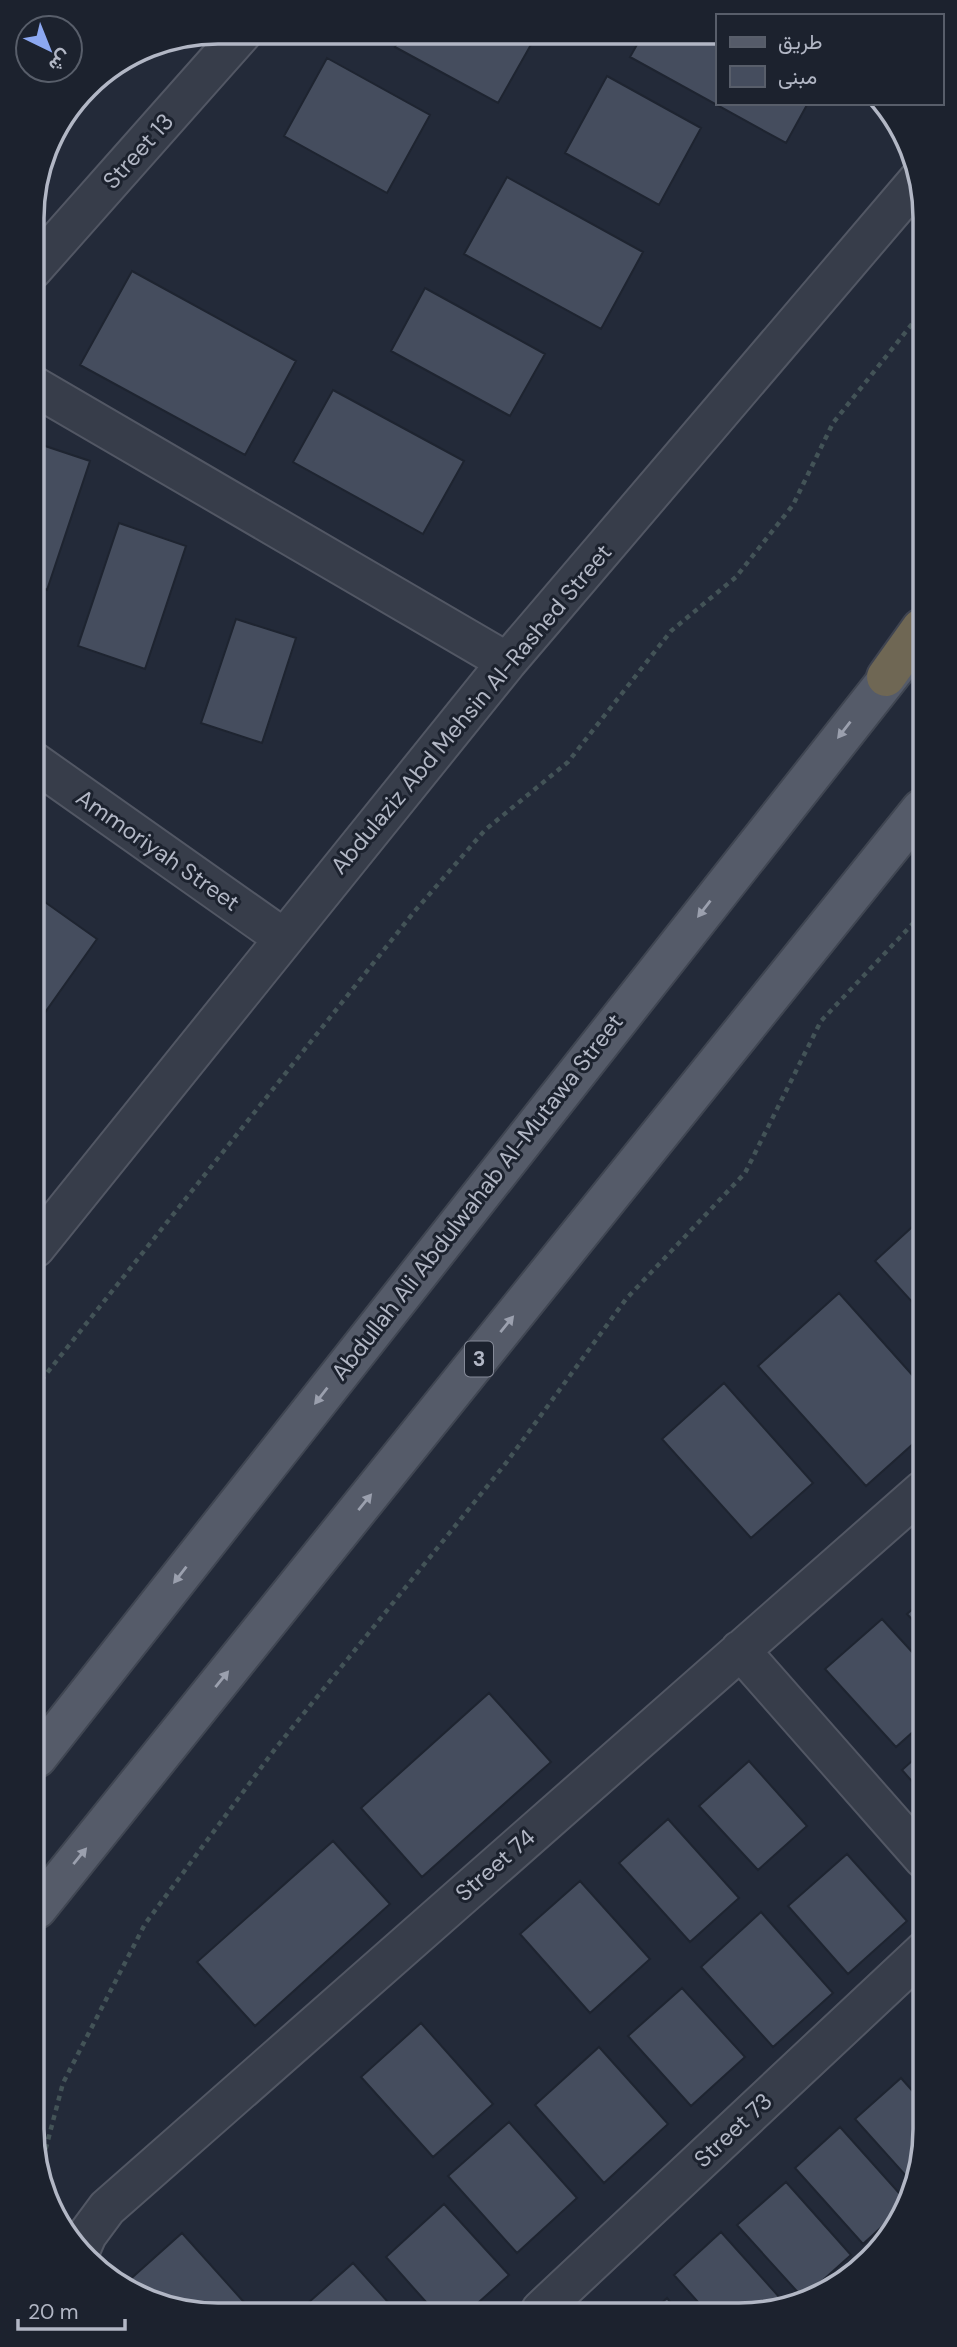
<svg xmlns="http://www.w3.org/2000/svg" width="957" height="2347" font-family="'DM Sans',Vazirmatn,sans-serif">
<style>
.building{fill:#454d5e;stroke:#1e2430;stroke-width:2}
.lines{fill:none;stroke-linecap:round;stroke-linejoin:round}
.minor-casing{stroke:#525764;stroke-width:42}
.major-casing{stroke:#404652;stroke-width:42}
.highway-casing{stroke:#3f4451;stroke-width:42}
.path{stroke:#435357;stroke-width:4.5;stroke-dasharray:5 5;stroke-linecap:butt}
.minor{stroke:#373d4a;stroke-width:38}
.major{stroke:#555b69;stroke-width:38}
.highway{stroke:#6f6754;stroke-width:38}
.oneway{fill:#9ba0ae}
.labels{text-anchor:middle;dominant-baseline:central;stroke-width:6;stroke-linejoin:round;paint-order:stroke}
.shield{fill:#1c222e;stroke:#858a98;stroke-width:2}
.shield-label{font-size:21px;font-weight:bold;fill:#b2b7c5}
.street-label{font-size:23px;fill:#b2b7c5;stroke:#1c222e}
.rim{fill:none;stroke:#b2b7c5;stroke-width:3.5}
</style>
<rect width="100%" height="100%" fill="#232a39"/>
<!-- building -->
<path class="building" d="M403,33l134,1 -39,69 -103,-56z
M643,34l74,1v68h91l-22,40 -156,-86z
M327,58l103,57 -43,78 -103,-57z
M607,76l94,52 -42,77 -94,-52z
M507,177l136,75 -42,77 -137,-75z
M132,271l164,90 -51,94 -165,-90z
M425,288l120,66 -35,62 -119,-65z
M333,390l131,71 -41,73 -130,-72z
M33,442l57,19 -43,129 -14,-5z
M119,523l67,23 -41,123 -67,-23z
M236,619l60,19 -34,105 -61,-20z
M35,895l62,44 -63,89v-131z
M922,1218l1,96 -48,-53z
M839,1293l84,94v48l-57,51 -108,-120z
M724,1383l89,100 -62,55 -89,-99z
M924,1599v33l-17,-18z
M882,1619l42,46v57l-28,25 -71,-78z
M489,1693l62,69 -129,115 -61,-69z
M924,1750v45l-22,-25z
M749,1761l58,65 -49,44 -59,-64z
M668,1819l71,79 -49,44 -71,-79z
M333,1841l57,63 -135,122 -58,-64z
M847,1854l60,67 -59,53 -60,-68z
M580,1881l70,78 -60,54 -70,-79z
M761,1912l72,81 -60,54 -72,-80z
M682,1988l63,69 -54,49 -63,-70z
M421,2023l72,81 -60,53 -72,-80z
M599,2047l69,77 -64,59 -69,-78z
M925,2056v21l-10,-12z
M901,2078l24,27v36l-10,45 -60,-67z
M509,2122l68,76 -60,55 -69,-77z
M840,2127l68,76 -45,41 -68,-76z
M786,2182l65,73 -48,43 -66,-73z
M444,2204l65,71 -40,36h-35l-48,-54z
M721,2232l68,76 -84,2 -31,-35z
M182,2233l69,77 -1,2h-68l-56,-29z
M353,2263l43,48h-97z
M667,2298l10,12h-23z"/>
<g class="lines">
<!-- minor casing -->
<g class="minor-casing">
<path id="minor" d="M32,270l211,-238
M32,385l475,277
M34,762l248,175
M35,1248l472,-586 412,-483
M740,1650l184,209
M80,2251l7,-16 20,-27 816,-718
M541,2310l384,-360"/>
</g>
<!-- major casing -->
<g class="major-casing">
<path id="major" d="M37,1758l871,-1105
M37,1909l884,-1100"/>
</g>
<!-- highway casing -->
<g class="highway-casing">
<path id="highway" d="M886,677l35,-49"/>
</g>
<!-- path -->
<path class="path" d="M35,1388l379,-476 71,-82 83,-68 103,-131 65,-54 57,-72 40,-82 87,-109
M38,2178l25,-95 82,-159 130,-175 231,-286 120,-164 119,-126 76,-152 100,-106"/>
<!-- minor -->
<use href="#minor" class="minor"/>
<!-- major -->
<use href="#major" class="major"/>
<!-- highway -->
<use href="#highway" class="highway"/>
</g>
<!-- one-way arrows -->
<defs><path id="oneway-solid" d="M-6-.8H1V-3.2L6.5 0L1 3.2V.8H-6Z" transform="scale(1.75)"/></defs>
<g class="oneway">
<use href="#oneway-solid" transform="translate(844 730) rotate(128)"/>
<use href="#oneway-solid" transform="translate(704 909) rotate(128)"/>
<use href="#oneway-solid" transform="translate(507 1324) rotate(-51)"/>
<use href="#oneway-solid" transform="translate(321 1396) rotate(128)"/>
<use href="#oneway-solid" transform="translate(365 1502) rotate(-51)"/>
<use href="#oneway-solid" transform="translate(180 1575) rotate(128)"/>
<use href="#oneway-solid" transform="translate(222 1679) rotate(-51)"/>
<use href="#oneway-solid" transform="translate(80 1856) rotate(-51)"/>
</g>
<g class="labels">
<!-- shield labels -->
<rect class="shield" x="465" y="1341.5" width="28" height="35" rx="5"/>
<g class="shield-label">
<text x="479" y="1359">3</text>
</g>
<!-- street labels -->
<g class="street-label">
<text transform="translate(138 151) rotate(-48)">Street 13</text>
<text transform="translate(471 709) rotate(-50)">Abdulaziz Abd Mehsin Al-Rashed Street</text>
<text transform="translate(158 850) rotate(35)">Ammoriyah Street</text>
<text transform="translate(477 1197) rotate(-52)">Abdullah Ali Abdulwahab Al-Mutawa Street</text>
<text transform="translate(495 1865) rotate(-41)">Street 74</text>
<text transform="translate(733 2130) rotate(-43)">Street 73</text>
</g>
</g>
<!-- crop -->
<path d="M0 0H957V2347H0ZM218 44H739A174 174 0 0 1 913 218V2129A174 174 0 0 1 739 2303H218A174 174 0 0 1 44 2129V218A174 174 0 0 1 218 44Z" fill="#1c222e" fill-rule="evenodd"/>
<path class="rim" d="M218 44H739A174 174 0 0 1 913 218V2129A174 174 0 0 1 739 2303H218A174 174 0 0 1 44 2129V218A174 174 0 0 1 218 44Z"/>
<!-- legend -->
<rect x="716" y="14" width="228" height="91" fill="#1c222e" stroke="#585e6a" stroke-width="2"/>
<rect x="730" y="37" width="35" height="10" fill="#555b69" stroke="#585e6a" stroke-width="2"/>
<text x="778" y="49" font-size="21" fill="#b2b7c5">طريق</text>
<rect x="730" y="66" width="35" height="21" fill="#454d5e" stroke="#585e6a" stroke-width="2"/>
<text x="778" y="84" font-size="21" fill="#b2b7c5">مبنى</text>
<!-- north arrow -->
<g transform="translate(49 49) rotate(137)"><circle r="33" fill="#1c222e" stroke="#585e6a" stroke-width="2"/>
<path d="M0-5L12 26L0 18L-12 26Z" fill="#8ca8f1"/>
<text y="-10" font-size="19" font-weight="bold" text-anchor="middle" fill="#b2b7c5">ش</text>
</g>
<!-- scale -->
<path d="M18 2319v10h107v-10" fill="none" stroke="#b2b7c5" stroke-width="3.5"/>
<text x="28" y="2319" font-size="21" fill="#b2b7c5" stroke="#1c222e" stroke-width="5" paint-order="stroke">20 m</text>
</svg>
